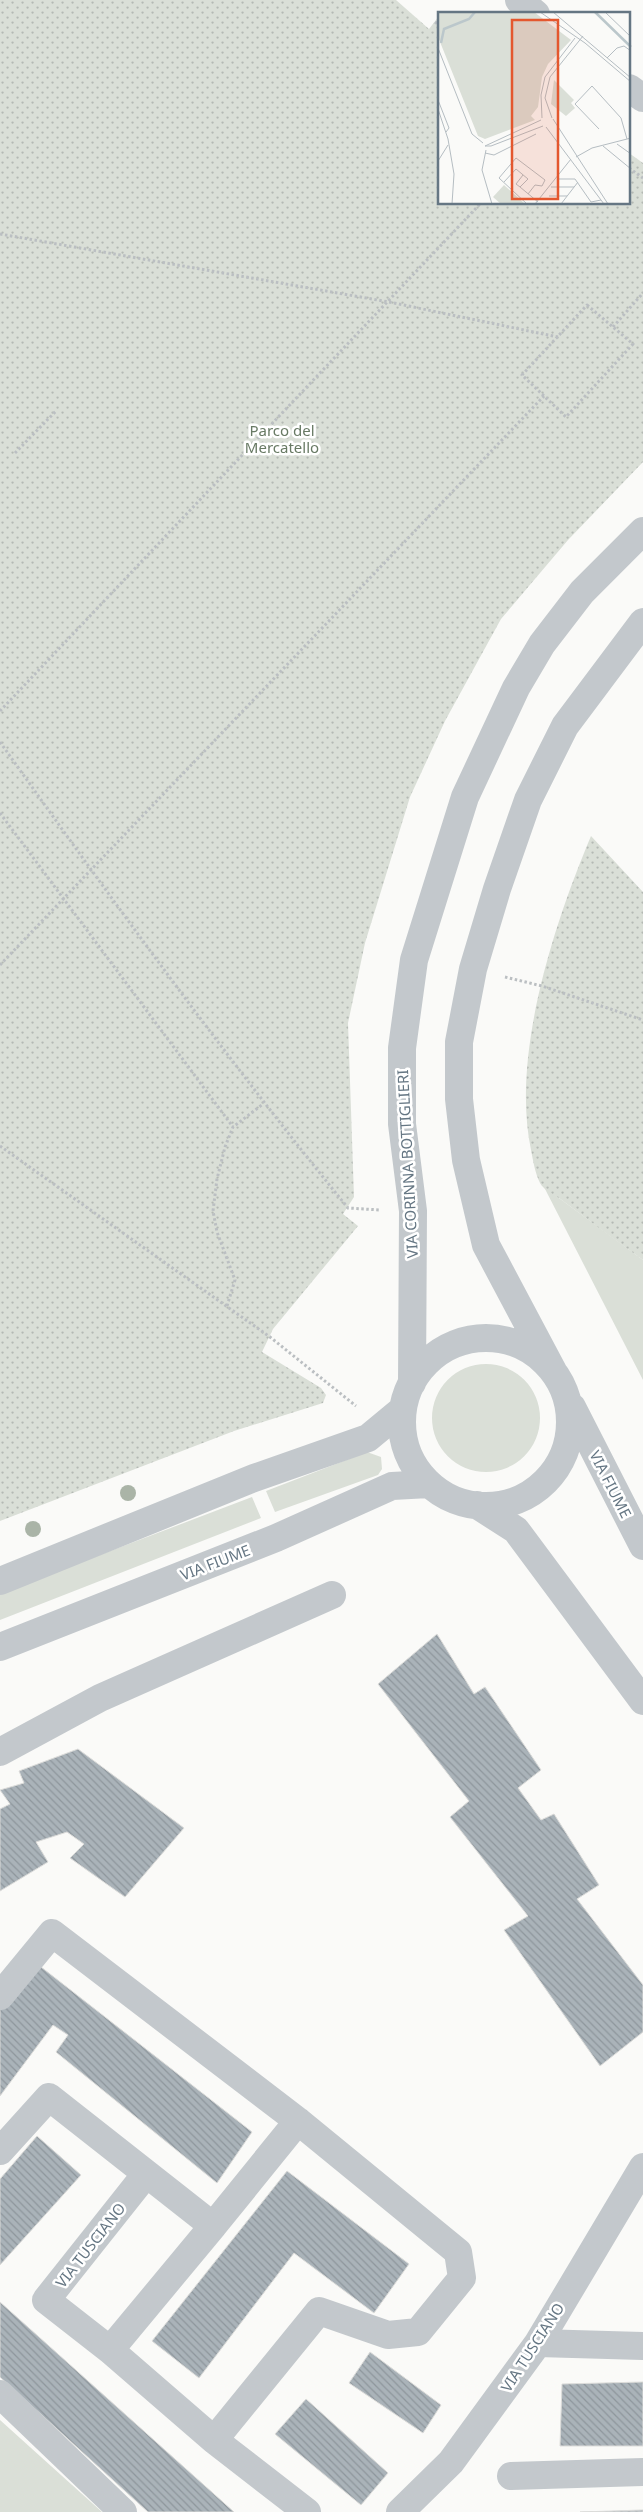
<svg xmlns="http://www.w3.org/2000/svg" width="643" height="2512" font-family="'Noto Sans',sans-serif">
<style>
.green{fill:#dadfd7}
.park{fill:url(#park-dots)}
.building{fill:url(#building-back-hatch);stroke:#dcdcda}
.lines{fill:none;stroke-linecap:round;stroke-linejoin:round}
.path{stroke:#bbbfc2;stroke-width:3;stroke-dasharray:2.5 2.5;stroke-linecap:butt}
.minor{stroke:#c3c8cc;stroke-width:28}
.tertiary{stroke:#c3c8cc;stroke-width:28}
.tree{fill:#aab4a7}
.labels{text-anchor:middle;dominant-baseline:central;stroke-width:5;stroke-linejoin:round;paint-order:stroke}
.park-label{font-size:15px;fill:#687a64;stroke:#fff}
.street-label{font-size:15px;fill:#657683;stroke:#fff}
.inset-river{fill:none;stroke:#bbc7cb;stroke-width:2.5}
.inset-road{fill:none;stroke:#b5bdc2;stroke-width:1}
.view{fill:#e4572e;fill-opacity:0.15;stroke:#e4572e;stroke-width:2.5}
.inset-edge{fill:none;stroke:#657683;stroke-width:2.5}
</style>
<defs>
<pattern id="park-dots" width="8" height="8" patternUnits="userSpaceOnUse" patternTransform="scale(1.25)"><rect width="8" height="8" fill="#dadfd7"/><path d="M2 2h.1M6 6h.1" fill="none" stroke="#b4b9b4" stroke-width="1.8" stroke-linecap="round"/></pattern>
<pattern id="building-back-hatch" width="6" height="6" patternUnits="userSpaceOnUse" patternTransform="scale(1.25)"><rect width="6" height="6" fill="#aab3b9"/><path d="M-1 5l2 2M0 0l6 6M5-1l2 2" fill="none" stroke="#8e969c"/></pattern>
</defs>
<rect width="100%" height="100%" fill="#fafaf8"/>
<!-- green -->
<path class="green" d="M544,1187l99,73v120z
M432 1418a54 54 0 1 1 108 0a54 54 0 1 1-108 0Z
M367,1452l14,5 1,12 -4,6 -103,37 -9,-21z
M252,1497l9,21 -261,102v-27z
M0,2420l102,92h-102z"/>
<!-- park -->
<path class="park" d="M0,0h396l33,29 10,-13v188h190v-51l14,10v299l-75,78 -67,79 -56,102 -35,76 -45,146 -17,80 6,174 -11,17 15,12 -85,103 -11,23 59,36 5,7 -3,8 -89,28 -234,90z
M591,836l52,56v368c-27,-19 -53,-39 -80,-59 -6,-5 -20,-11 -23,-18 -5,-10 -7,-23 -9,-33 -20,-95 23,-226 60,-314z"/>
<!-- building -->
<path class="building" d="M437,1634l37,60 11,-7 56,83 -23,18 23,32 13,-6 45,71 -22,14 66,86v47l-43,34 -96,-136 24,-14 -78,-99 19,-16 -91,-117z
M78,1749l106,79 -59,69 -55,-39 14,-14 -17,-12 -31,10 12,20 -48,29v-82l10,-5 -10,-14 24,-7 -5,-12z
M36,1963l216,169 -35,51 -161,-131 12,-17 -15,-10 -53,71v-86z
M37,2136l44,39 -81,90v-86z
M287,2171l122,93 -35,49 -80,-60 -95,125 -47,-37z
M0,2302l234,210h-86l-148,-135z
M370,2352l71,53 -18,28 -74,-50z
M643,2382v64h-83l2,-62z
M306,2399l82,74 -27,32 -86,-71z
M643,2510v2h-63z"/>
<g class="lines">
<!-- path -->
<path class="path" d="M435,22l4,3
M629,168l14,10
M0,234l389,68 169,35
M587,305l46,39 -67,73 -44,-42z
M613,327l30,-34
M15,453l41,-42
M0,711l480,-507
M0,742c112,158 226,316 348,466l32,2
M0,813l233,314
M0,965l544,-569
M505,977l37,9 101,34
M0,1146l270,191 86,69
M227,1306l8,-26 -18,-48 -4,-21 4,-32 8,-32 8,-20 30,-23"/>
<!-- minor -->
<path class="minor" d="M402 1422a84 84 0 1 1 168 0a84 84 0 1 1-168 0Z
M553,1371l-67,-126 -20,-85 -7,-61v-57l14,-73 24,-80 31,-89 37,-74 78,-104
M412,1383l1,-172 -11,-87v-76l12,-88 51,-163 51,-109 26,-44 40,-52 61,-61
M572,1407l71,139
M477,1505l39,25 127,171
M0,1581l254,-103 114,-40 35,-29
M0,1647l276,-109 116,-52 37,-2
M0,1752l100,-54 232,-103
M0,1996l52,-63 246,188 160,131 4,26 -44,54 -30,3 -69,-24 -105,129
M0,2151l49,-54 164,129 -103,124 104,90 93,72
M213,2226l85,-105
M538,2343l105,3
M110,2350l-64,-50 100,-126
M0,2394l123,118
M511,2476l132,-4
M400,2512l51,-50 87,-119 105,-176"/>
<!-- tertiary -->
<path class="tertiary" d="M519,0l17,14
M629,88l14,10"/>
</g>
<!-- trees -->
<g class="tree">
<circle cx="128" cy="1493" r="8"/>
<circle cx="33" cy="1529" r="8"/>
</g>
<g class="labels">
<!-- park labels -->
<g class="park-label">
<text x="282" y="430">Parco del<tspan x="282" dy="17">Mercatello</tspan></text>
</g>
<!-- street labels -->
<g class="street-label">
<text transform="translate(407 1164) rotate(-93)">VIA CORINNA BOTTIGLIERI</text>
<text transform="translate(611 1484) rotate(63)">VIA FIUME</text>
<text transform="translate(215 1562) rotate(-21)">VIA FIUME</text>
<text transform="translate(90 2245) rotate(-52)">VIA TUSCIANO</text>
<text transform="translate(532 2347) rotate(-57)">VIA TUSCIANO</text>
</g>
</g>
<!-- overview -->
<g transform="translate(438 12)">
<rect width="192" height="192" fill="#fafaf8"/>
<path d="M66,173l20,18 -1,1h-22l-8,-7z" fill="#dadfd7"/>
<path d="M0,0h96l37,28 -23,24 -6,13 -4,30 -7,9 4,4 -50,19 -7,-3 -40,-99zM116,68l20,20 -3,3 4,5 -9,8 -15,-12z" fill="#dadfd7"/>
<path class="inset-river" d="M157,0l36,35M3,31l3,-14 25,-10 6,-7"/>
<path class="inset-road" d="M102,0l45,31 46,39M115,0l78,66M167,0l26,25M0,36l34,86 11,9M169,46l10,-10 7,-2 7,5M0,88l11,28 -3,4M0,97l10,30 6,35 -2,30M104,106l-1,-23 4,-18 30,-39M114,106l-7,-20 5,-21 33,-41M115,107l55,85M108,115l58,77M161,117l-24,-25 17,-18 29,32 6,21M179,132l14,10M47,134l56,-26M47,134h6l52,-20M165,134l28,23M48,138l-4,20 10,34M47,141l9,2 42,-21M138,145l16,-9 39,-10M0,149l10,-16M121,167h16l16,23 10,-2M66,170l12,-13 12,10 -8,8 18,15M82,175l-4,-3 7,-9M113,175h23M111,184h18M89,192l-28,-26 17,-20 29,22 -3,6 -7,-1 -7,9M97,192l36,-45M123,192l17,-22"/>
<path class="view" d="M74,8h46v179h-46z"/>
<rect width="192" height="192" class="inset-edge"/>
</g>
</svg>
